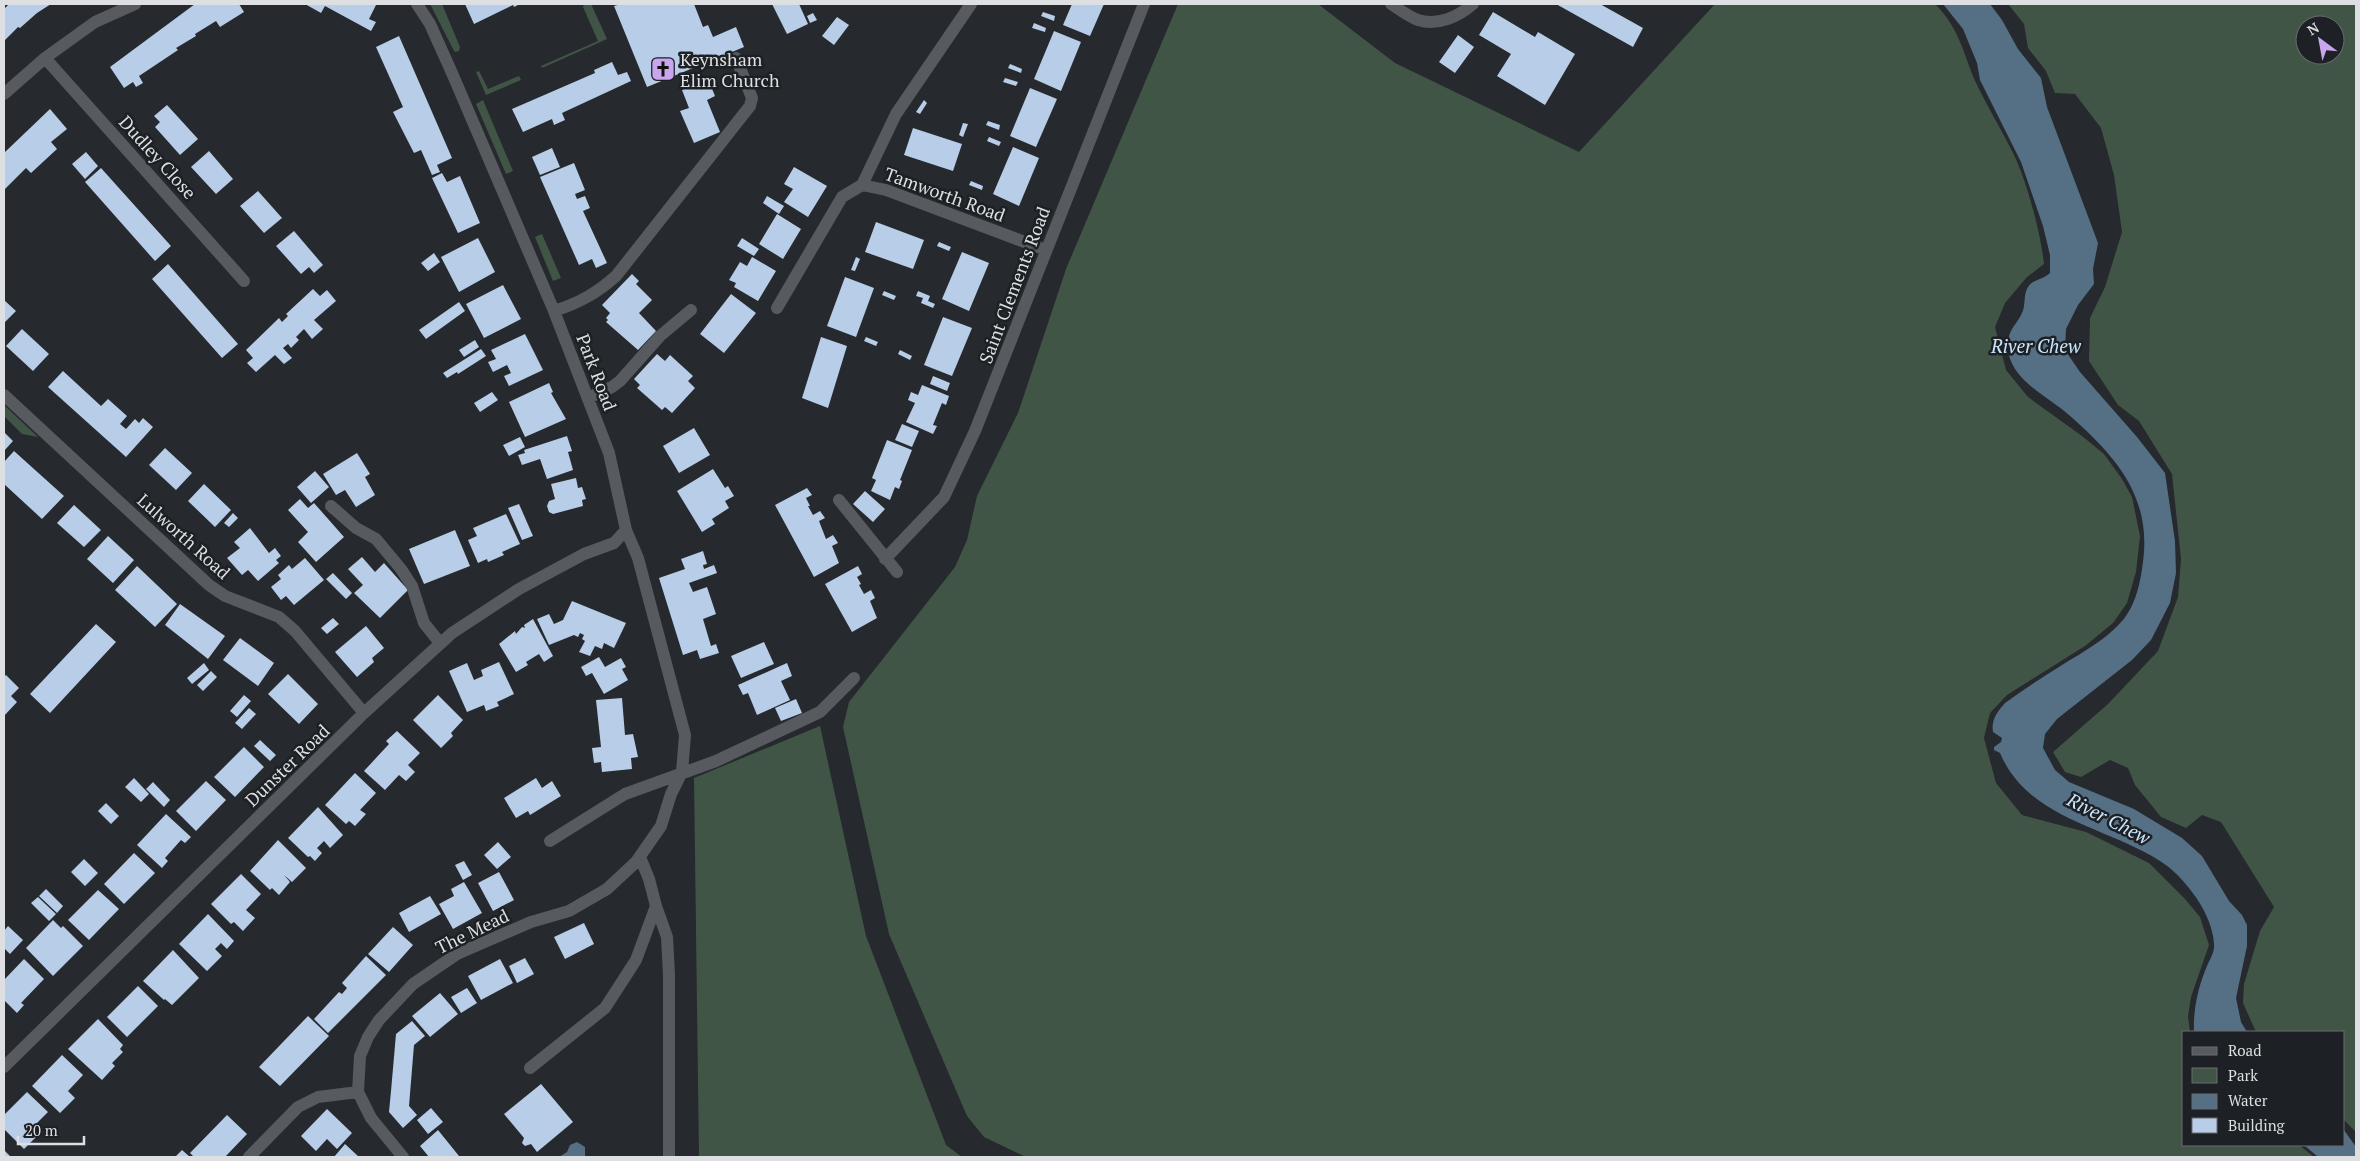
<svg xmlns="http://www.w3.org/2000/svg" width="2360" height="1161" font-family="'PT Serif',serif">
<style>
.green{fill:#405546;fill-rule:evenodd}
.water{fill:#556f84}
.building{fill:#b8cde8}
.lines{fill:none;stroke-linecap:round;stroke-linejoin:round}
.minor{stroke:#575a5f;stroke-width:12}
.labels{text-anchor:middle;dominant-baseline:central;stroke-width:5;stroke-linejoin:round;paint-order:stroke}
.poi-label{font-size:18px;fill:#dddfe2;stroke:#1d2024;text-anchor:start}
.street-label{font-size:18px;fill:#dddfe2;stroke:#1d2024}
.water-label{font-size:19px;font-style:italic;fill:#c8e5fc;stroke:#1d2024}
</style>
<rect width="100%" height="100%" fill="#26292d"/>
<!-- green -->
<path class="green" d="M430,4h12l18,43 -1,4 -4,1 -2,-3z
M584,4h7l16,35 -65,29 -1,-2 57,-25 -15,-34z
M1178,4h140l77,59 184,89 136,-148h220c27,27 28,52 43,83 11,23 25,45 36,68 13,27 27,79 30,109l-17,13 -22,26 -10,24 11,43 22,27 54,39 22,18 18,25 10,18 8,39 -4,36 -9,31 -14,20 -28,23 -78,49 -17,18 -6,25 12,45 26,32 64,17 63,31 36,36 15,18 9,28 -18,52 -3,19 2,16h-6v113h115l15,12h-1288l-42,-20 -17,-21 -78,-182 -46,-207 6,-25 106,-135 12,-27 10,-44 41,-83 48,-144z
M2008,4h348v1128l-12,-12v-88h-88l-13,-29 1,-19 16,-53 14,-24 -53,-85 -19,-7 -16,13 -25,-11 -26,-32 -7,-17 -18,-8 -29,17 -16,-5 -12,-20 55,-48 50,-53 20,-54 3,-38 -9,-85 -33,-53 -21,-16 -29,-44 1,-43 15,-31 17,-55 -8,-57 -13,-47 -26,-34 -20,-1 -9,-22 -18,-23 -4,-24zM2305,25h30v30h-30z
M479,71l9,18 31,-13 2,4 -35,15 -10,-23z
M483,100l30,71 -7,3 -30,-70z
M542,234l19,44 -8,3 -18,-44z
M4,405l34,32 -16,-3 -18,-18z
M820,726l46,210 80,209 16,12h-263l-5,-379z"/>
<!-- water -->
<path class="water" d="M1943,4h47l12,16 16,29 23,29 6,29 51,136 -5,26 1,15 -16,21 -12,24 -1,21 15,22 57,65 28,36 10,68 1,32 -6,30 -19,37 -19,20 -75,59 -12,15 -2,14 12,22 14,12 65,27 48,29 20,18 27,45 13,14 5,10v21l-11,52 5,24 6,10h-53c-1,-22 4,-45 13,-66 3,-7 8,-14 7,-22 -1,-18 -11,-38 -22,-52 -9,-12 -19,-23 -32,-31 -55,-35 -132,-42 -160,-108l-6,-3v-3l7,-5 1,-4 -9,-6c-2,-12 4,-20 12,-29 19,-14 38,-26 57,-38 21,-13 45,-26 61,-45 15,-18 19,-46 21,-68 4,-61 -32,-99 -75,-137 -23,-20 -63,-37 -61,-72 0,-13 9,-19 14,-30 4,-8 1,-18 6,-26 5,-8 15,-7 22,-14v-18l-7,-29 -22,-64 -41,-82 -3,-17 -14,-34z
M2344,1130l12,17v10h-38l-14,-12h40z
M577,1142l8,5v10h-26l8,-5 3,-7z"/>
<!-- building -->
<path class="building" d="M9,4h42l-14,9 -17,15 -2,-1 -14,14v-32z
M195,4h44l5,8 -24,15 -4,-6 -21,13 1,2 -20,12 2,2 -39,26 4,7 -7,4 -3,-5 -9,6 -14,-21z
M305,4h69l2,1 -7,14 7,3 -5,9 -46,-25 -4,7z
M465,4h55l-6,3 -1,-2 -39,19z
M621,4h73l9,23 5,-2 5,12 23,-10 8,20 -97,40 -33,-81z
M772,4h27l9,20 -21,10z
M1072,4h32l-14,32 -27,-11z
M1556,4h44l43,24 -10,19z
M1043,12l12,4 -1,5 -13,-5z
M1493,12l42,25 3,-5 37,22 -30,51 -48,-29 14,-22 -32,-19z
M813,13l4,7 -7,3 -3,-7z
M837,17l12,8 -15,20 -12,-9z
M1034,23l12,5 -1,4 -13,-4z
M1054,31l27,11 -20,49 -27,-12z
M1458,35l16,12 -19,26 -16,-11z
M399,36l53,122 -15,7 3,7 -8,3 -11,-25 -7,3 -21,-41 10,-5 -27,-60z
M612,62l6,13 9,-3 4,9 -69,32 3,7 -11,5 -2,-6 -29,13 -11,-23 83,-36 -1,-3z
M1010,64l12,5 -1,4 -13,-5z
M1005,78l13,4 -2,4 -13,-4z
M708,79l7,17 -8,4 13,32 -26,11 -14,-32 9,-3 -7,-18z
M1030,88l27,11 -21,48 -26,-11z
M924,100l3,3 -7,11 -4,-2z
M167,105l31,34 -18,16 -25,-28 5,-5 -6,-6z
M50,109l17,20 -16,13 6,7 -26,24 -5,-5 -22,22v-37z
M988,121l12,4 -1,5 -13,-5z
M963,123l5,1 -5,13 -4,-2z
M913,128l49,16 -9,27 -49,-16z
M989,137l12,5 -2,4 -12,-5z
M1013,147l26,11 -20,48 -26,-12z
M552,148l8,19 -20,8 -8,-18z
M209,151l24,28 -17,15 -25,-27z
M86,152l12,14 -13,13 -13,-15z
M574,163l11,27 -10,4 2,5 8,-3 5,12 -7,3 24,52 -11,5 -4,-9 -13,6 -39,-88z
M794,167l33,19 -19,31 -24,-15 9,-13 -9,-5z
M101,168l70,78 -16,15 -70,-79z
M442,173l5,9 13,-6 20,47 -22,10 -26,-55z
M971,181l12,5 -1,4 -13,-5z
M258,191l24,27 -18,15 -24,-27z
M767,196l17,10 -5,8 -16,-11z
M777,214l24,15 -18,30 -24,-15z
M876,222l48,18 -11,29 -48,-17z
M294,231l29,34 -9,8 -5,-6 -8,7 -25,-28z
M478,238l17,34 -36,20 -18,-35z
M742,238l17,11 -5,7 -17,-10z
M939,242l12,5 -2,4 -12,-5z
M962,252l27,11 -20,48 -27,-12z
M434,253l6,9 -12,9 -7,-8z
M752,257l24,14 -18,30 -24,-14 2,-4 -7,-3 11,-18 7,4z
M856,257l4,2 -5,12 -4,-1z
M168,264l70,80 -16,14 -70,-79z
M632,274l7,7 -3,3 16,16 -13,13 17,18 -18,19 -32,-28 2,-2 -2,-2 4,-5 -8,-8z
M845,277l29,11 -18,49 -29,-11z
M503,285l18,34 -37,19 -18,-34z
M313,289l7,7 7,-6 9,11 -22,19 9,9 -11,10 -8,-10 -8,8 3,3 -8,8 -3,-4 -5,4 9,10 -8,6 -9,-9 -19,17 -9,-9 6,-5 -7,-8 33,-32 3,4 6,-6 -2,-2z
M884,291l12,5 -2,4 -12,-5z
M918,291l12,5 -2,5 7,3 -2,4 -12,-5 2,-5 -7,-2z
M731,294l25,19 -32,40 -24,-19z
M4,300l12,11 -12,12z
M459,302l6,9 -39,28 -7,-9z
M943,317l29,11 -20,48 -28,-11z
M22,329l27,25 -16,17 -27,-25z
M525,334l18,36 -34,16 -5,-10 7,-3 -4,-8 -14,7 -5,-10 8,-3 -5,-9z
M821,337l26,9 -19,62 -26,-10z
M866,337l12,5 -2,4 -12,-5z
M475,340l4,7 -15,10 -5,-7z
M481,349l5,7 -28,18 -1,-2 -10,6 -4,-5z
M900,350l12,6 -2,4 -12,-6z
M657,354l8,7 5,-6 23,21 -5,5 7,7 -23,25 -7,-6 -3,3 -25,-22 3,-3 -6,-6z
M63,371l38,35 7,-7 19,17 -7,8 6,5 9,-10 4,4 4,-5 10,9 -27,30 -78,-70z
M933,376l17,7 -3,8 -17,-7z
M549,383l4,9 -2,1 15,26 -41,18 -16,-35z
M922,385l27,11 -3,9 -4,-2 -9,22 4,1 -4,8 -27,-12 9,-19 -7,-3 3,-8 7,3z
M492,392l6,8 -18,12 -6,-9z
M902,424l17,7 -7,16 -17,-7z
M694,428l16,27 -31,18 -16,-27z
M4,432l9,9 -9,10z
M567,436l5,15 -4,1 5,18 -26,9 -7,-20 -18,6 -4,-10 7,-2 -1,-3z
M520,437l5,10 -16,9 -6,-11z
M887,440l25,10 -12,30 2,1 -3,8 -4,-2 -5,13 -19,-9 5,-11 -4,-2z
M165,448l27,25 -16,17 -27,-25z
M14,451l50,45 -22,23 -38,-35v-22z
M357,453l13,21 -5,3 10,18 -19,12 -11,-17 -9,5 -13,-21z
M713,469l12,19 3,-2 6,10 -9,5 4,7 -17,11 3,5 -13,8 -25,-41z
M315,471l14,16 -18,16 -14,-16z
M576,478l2,10 4,-1 4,12 -4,1 1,6 -30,8 -4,-2 -2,-6 2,-5 6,-2 -4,-15z
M204,484l27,26 -16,17 -27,-26z
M807,488l5,7 -6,3 4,8h-2l5,9 7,-4 5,7 -6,3 7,18 7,-4 5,8 -6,3 7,17 -25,14 -39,-72z
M865,491l20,18 -12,13 -20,-18z
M300,499l8,9 6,-5 30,34 -28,25 -18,-20 10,-10 -20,-22z
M519,504l14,32 -11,4 -14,-32z
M74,505l27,25 -17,17 -27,-24z
M233,513l5,5 -9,9 -5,-4z
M506,514l14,30 -18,8 2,3 -16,7 -1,-3 -9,4 -10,-23 9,-4 -4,-8z
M250,528l19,25 6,-5 6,8 -5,4 3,3 -21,18 -10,-11 -6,5 -15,-17 13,-10 -6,-6z
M455,530l15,36 -46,18 -15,-35z
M108,536l26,24 -21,23 -26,-24z
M703,551l4,13 -4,1 1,4 10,-4 3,8 -28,10 4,9 14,-5 9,27 -13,5 8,27 5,-2 3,9 -19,6 -3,-9 -14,5 -24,-77 26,-9 -4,-10z
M362,557l13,15 9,-9 24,27 -28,28 -26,-25 9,-8 -15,-16z
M305,558l19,22 -30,25 -8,-9 -5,4 -10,-13 10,-8 -3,-4 11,-10 3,4z
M137,566l40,38 -22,23 -40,-37z
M858,566l4,8 -5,3 4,7 -2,1 5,9 7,-4 4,8 -5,3 7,17 -25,14 -27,-48z
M333,573l19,20 -6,6 -20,-20z
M572,601l54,22 -12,25 -10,-5 -2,6 -7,-3 -5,10 -11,-4 6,-11 -3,-2 2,-4 -4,-2 -2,4 -4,-2 -25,10 -12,-26 12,-5 5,10 9,-4z
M180,604l45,32 -17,23 -43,-34z
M333,618l6,6 -12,10 -6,-6z
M533,619l20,37 -9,6 -5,-8 -13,8 2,3 -12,7 -17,-28 16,-13 1,3 6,-7 3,1 -1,-3z
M96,624l20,18 -66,71 -20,-19z
M366,626l18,22 -12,10 2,4 -17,15 -22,-25z
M240,638l34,25 -16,23 -35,-26z
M764,642l10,22 -33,14 -10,-22z
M599,657l6,10 16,-9 5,9 -4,2 6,11 -24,14 -12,-21 -6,3 -5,-9z
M499,662l15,32 -17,8 2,4 -13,5 -2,-6 -17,7 -18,-41 18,-8 7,17 9,-4 -2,-6z
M204,663l5,7 -17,14 -5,-6z
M787,663l5,13 -11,5 9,19 -33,15 -9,-22 -5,2 -5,-10z
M211,671l6,6 -14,14 -6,-6z
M288,674l30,30 -19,20 -31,-30z
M6,675l13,13 -8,8 6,6 -13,14v-39z
M244,695l7,6 -14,16 -7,-6z
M438,695l25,25 -12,13 2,3 -12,12 -28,-28z
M622,698l3,37 8,-1 5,23 -7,1 1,11 -30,3 -1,-10 -7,1 -2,-15 9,-1 -5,-47z
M796,699l6,14 -21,8 -6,-13z
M249,708l7,6 -14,15 -7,-6z
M397,731l23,22 -12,12 7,7 -9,9 -7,-6 -14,15 -21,-19 25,-27 -3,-3z
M260,740l16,15 -6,6 -16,-15z
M244,747l20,20 -29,30 -21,-20z
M355,773l21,20 -16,17 6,4 -11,12 -6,-5 -3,3 -21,-19z
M134,778l15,16 -8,8 -16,-15z
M536,778l6,10 10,-7 9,15 -31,19 -2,-4 -12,7 -12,-20z
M206,781l20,19 -30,31 -20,-20z
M153,782l17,18 -6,7 -18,-18z
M106,803l13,13 -8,8 -13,-13z
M318,807l25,28 -13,13 -6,-7 -7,7 5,5 -7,8 -5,-5 -2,1 -20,-19z
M166,814l25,23 -6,6 -4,-3 -16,18 3,3 -6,7 -25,-23z
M278,840l28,28 -14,14 -8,-7 6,7 -11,13 -7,-7 -2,2 -20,-19z
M498,842l13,15 -14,12 -13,-14z
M134,853l21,20 -31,31 -20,-20z
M84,859l14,14 -13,13 -14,-14z
M464,861l8,14 -9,5 -8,-15z
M499,872l15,28 -21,11 -15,-28z
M241,874l20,20 -15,16 9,8 -12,13 -9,-9 -3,2 -20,-20z
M464,882l18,31 -29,16 -14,-25 15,-8 -3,-7z
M46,889l17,17 -6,7 -18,-17z
M98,890l21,19 -30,31 -21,-20z
M430,896l11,18 -32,18 -10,-19z
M38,897l18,17 -7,7 -18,-18z
M208,914l26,27 -7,8 -6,-6 -6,6 7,7 -15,15 -28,-27z
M53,920l8,8 2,-2 20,20 -30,30 -27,-28z
M584,923l10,21 -29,15 -11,-22z
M8,926l15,14 -13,14 -6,-6v-17z
M393,927l20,18 -24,27 -21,-18z
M173,950l26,28 -27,27 -7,-6 -1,1 -21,-19z
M366,956l20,19 -58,58 -14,-14 25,-27 3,2 5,-6 -5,-5z
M525,958l9,16 -17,9 -8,-17z
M24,959l20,20 -23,24 3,2 -7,8 -13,-13v-20z
M500,959l13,24 -32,17 -13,-24z
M138,986l20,20 -31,31 -20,-20z
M467,988l10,15 -16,10 -10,-16z
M440,993l18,21 -28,23 -18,-21z
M308,1016l21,20 -49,50 -21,-19z
M98,1019l25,26 -3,4 3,3 -11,11 3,3 -13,14 -34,-31z
M412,1021l13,15 -11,9 -1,12 -4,49 8,9 -14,13 -14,-16 2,-21 5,-57z
M62,1055l21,20 -15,16 7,7 -15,15 -28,-27z
M541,1084l32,38 -36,30 -6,-8 -6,2 -3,-3 2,-5 -20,-24z
M27,1092l21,20 -16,16 7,6 -15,15 -20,-20v-14z
M431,1108l12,14 -15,12 -11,-14z
M327,1109l25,24 -15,16 -10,-10 -11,12 -15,-15z
M227,1115l20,19 -22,23h-31l-4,-4z
M438,1130l21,26 -2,1h-28l-9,-11z
M345,1144l14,13h-25z
M182,1150l8,7h-15z
M5,1151l6,6h-7z"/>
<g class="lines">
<!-- minor -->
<path class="minor" d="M1391,4c8,5 18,13 27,16 20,6 40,-3 55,-16
M45,58l199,223
M4,94l41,-36 50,-36 40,-18
M862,185l34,-71 75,-110
M777,308l65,-111 20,-12 24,5 160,60
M554,311c25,-8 43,-18 62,-35l134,-170 2,-8 -16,-40
M4,395l205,190 16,11 54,21 16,14 69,82
M588,398l24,-11 8,-6 40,-45 31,-26
M839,500l58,72
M331,506l25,22 20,11 25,30 11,17 12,37 16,20
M885,559l59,-62 31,-66 169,-427
M550,841l75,-47 91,-33 104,-49 34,-34
M656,906l11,31 2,38v182
M4,1067l360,-354 88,-80 67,-44 65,-35 30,-11 12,-13
M530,1068l75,-60 31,-48 20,-54 -7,-27 -9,-22
M249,1157l49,-50 20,-10 40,-5
M403,1157l-32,-39 -13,-26 2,-36 8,-19 11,-17 34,-36 44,-30 74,-32 38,-11 38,-22 29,-27 25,-36 10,-32 11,-22 3,-37 -47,-177 -12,-28 -17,-77 -55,-142 -102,-238 -22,-49 -13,-20"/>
</g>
<!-- icons -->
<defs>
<g id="church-square" transform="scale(1.25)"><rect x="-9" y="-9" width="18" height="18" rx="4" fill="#c9a5ee" stroke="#1d2024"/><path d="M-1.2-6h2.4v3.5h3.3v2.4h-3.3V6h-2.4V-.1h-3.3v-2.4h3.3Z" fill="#111"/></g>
</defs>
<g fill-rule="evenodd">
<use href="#church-square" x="663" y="69"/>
</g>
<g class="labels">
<!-- poi labels -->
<g class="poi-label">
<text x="680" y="59">Keynsham<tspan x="680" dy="21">Elim Church</tspan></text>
</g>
<!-- street labels -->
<g class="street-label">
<text transform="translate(158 157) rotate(48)">Dudley Close</text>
<text transform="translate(945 194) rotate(20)">Tamworth Road</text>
<text transform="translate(1014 285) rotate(-69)">Saint Clements Road</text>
<text transform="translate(597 372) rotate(69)">Park Road</text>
<text transform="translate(184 536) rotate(42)">Lulworth Road</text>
<text transform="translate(287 765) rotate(-44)">Dunster Road</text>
<text transform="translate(472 931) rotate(-26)">The Mead</text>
</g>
<!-- water labels -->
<g class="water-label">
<text x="2036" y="345">River Chew</text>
<text transform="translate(2109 818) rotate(27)">River Chew</text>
</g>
</g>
<!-- border -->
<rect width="2360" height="1161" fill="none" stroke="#dddfe2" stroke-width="10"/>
<!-- legend -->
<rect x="2182" y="1031" width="162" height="115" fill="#1d2024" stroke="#6a6c70"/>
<rect x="2192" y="1047" width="25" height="8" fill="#575a5f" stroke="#6a6c70"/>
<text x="2228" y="1056" font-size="15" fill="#dddfe2">Road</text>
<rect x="2192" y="1068" width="25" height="15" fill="#405546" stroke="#6a6c70"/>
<text x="2228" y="1081" font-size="15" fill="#dddfe2">Park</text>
<rect x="2192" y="1094" width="25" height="15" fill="#556f84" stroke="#6a6c70"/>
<text x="2228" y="1106" font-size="15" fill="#dddfe2">Water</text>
<rect x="2192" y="1118" width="25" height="15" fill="#b8cde8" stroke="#6a6c70"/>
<text x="2228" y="1131" font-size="15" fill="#dddfe2">Building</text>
<!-- north arrow -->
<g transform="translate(2320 40) rotate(328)"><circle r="24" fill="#1d2024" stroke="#6a6c70"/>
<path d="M0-4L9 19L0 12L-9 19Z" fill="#c9a5ee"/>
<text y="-8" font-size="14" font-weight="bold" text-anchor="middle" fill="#dddfe2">N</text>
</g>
<!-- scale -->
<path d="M18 1136v8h66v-8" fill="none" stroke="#dddfe2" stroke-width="2.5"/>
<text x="25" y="1136" font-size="15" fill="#dddfe2" stroke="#1d2024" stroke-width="4" paint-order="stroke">20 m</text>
</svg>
